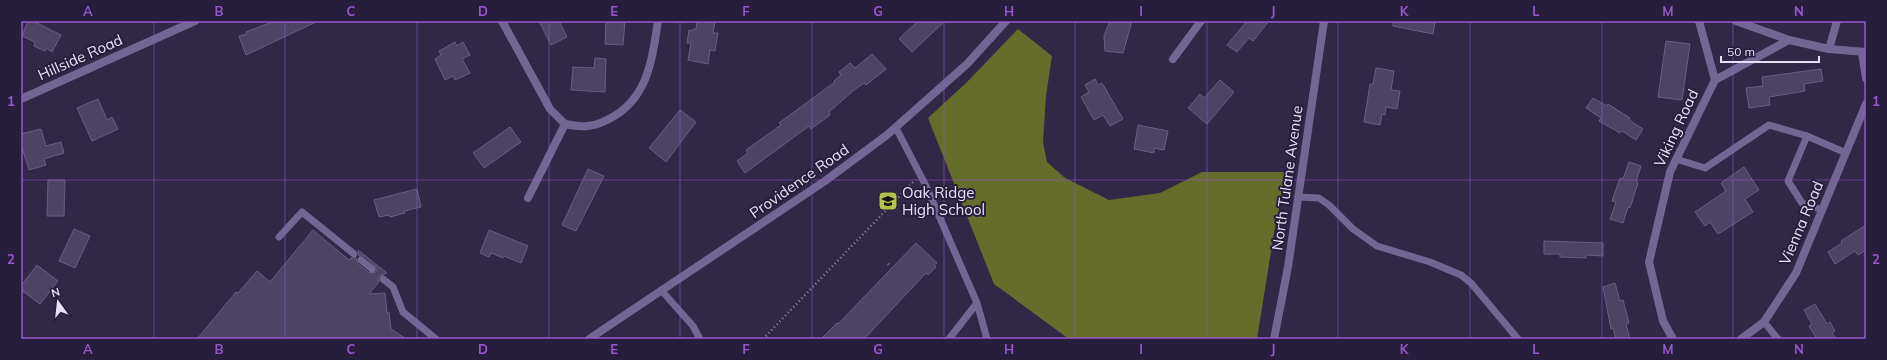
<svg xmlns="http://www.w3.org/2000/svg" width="1887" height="360" font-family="Mulish,sans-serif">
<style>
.forest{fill:#646d2a}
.building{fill:#4c4365;stroke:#685f83}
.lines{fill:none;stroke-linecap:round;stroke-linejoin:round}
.path{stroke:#9089a3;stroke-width:2.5;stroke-dasharray:1 3;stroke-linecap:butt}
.service{stroke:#726793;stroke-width:7}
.minor{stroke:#726793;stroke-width:8}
.tertiary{stroke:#726793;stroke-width:8}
.grid{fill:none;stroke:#9659cd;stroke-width:1;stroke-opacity:0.55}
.labels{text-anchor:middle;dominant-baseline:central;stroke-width:4;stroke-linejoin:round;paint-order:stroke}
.street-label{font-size:15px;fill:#e6e1f6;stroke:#271e3d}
.poi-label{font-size:15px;fill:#e6e1f6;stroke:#271e3d;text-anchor:start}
.neatline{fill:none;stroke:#9659cd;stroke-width:1.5}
.grid-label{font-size:13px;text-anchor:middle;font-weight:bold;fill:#9659cd}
</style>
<rect width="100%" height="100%" fill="#312848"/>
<!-- forest -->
<path class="forest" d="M1018,29l34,27 -6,40 -3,46 4,20 18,16 44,22 51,-7 42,-21h85l-13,61 -17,106h-188l-75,-55 -66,-166 38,-35z"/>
<!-- building -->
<path class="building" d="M28,21h5l28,14 -9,17 -6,-4 -1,3 -11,-5 1,-4 -13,-6z
M275,21h43l-72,34 -7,-19 8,-2 -1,-2z
M539,21h20l8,16 -16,8z
M606,21h19l-2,24 -18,-1z
M697,21h18l-2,12h5l-3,18 -5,-1 -2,14 -20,-4 3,-17h-4l2,-13 4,1v-2h3z
M918,21h27l-33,31 -13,-13z
M1110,21h22l-9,32 -18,-2 -1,-15z
M1247,21h22l-16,20 -4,-3 -12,14 -10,-7z
M1393,21h42v1l-2,12 -40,-8z
M1666,41l24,3 -8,56 -24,-3z
M455,42l2,4 6,-4 7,13 -8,4 8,14 -15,7 -2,-4 -8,4 -10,-21 6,-4 -2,-4z
M872,54l14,15 -20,16 -2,-2 -10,7 -25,22 1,3 -19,14 -2,-3 -64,47 -8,-12 11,-8 -2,-3 35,-25 -2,-2 56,-41 -1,-1 7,-6 -2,-3 11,-9 5,5z
M595,58l11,1 -1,33 -34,-2 2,-23 21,1z
M1376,68l18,3 -3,19 9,1 -3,18 -11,-2 -1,8 -3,-1 -2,11 -16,-3 6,-38h3z
M1821,69l2,12 -19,3 1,7 -36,6 1,8 -21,3 -3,-20 17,-2 -1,-9z
M1095,79l3,6 4,-2 21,36 -13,7 -7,-11 -9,5 -13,-23 8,-5 -4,-7z
M1220,80l14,12 -27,32 -19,-16 12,-14 4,4z
M1593,98l14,8 1,-2 22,14 -1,2 14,9 -7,11 -14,-9 -2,2 -21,-12 2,-3 -15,-10z
M98,99l9,21 5,-3 6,12 -26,12 -15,-33z
M680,110l16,12 -30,40 -17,-14z
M1138,125l30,6 -4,19 -10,-2v5l-20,-4z
M510,127l11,15 -37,26 -11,-15z
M41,129l5,17 15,-4 3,11 -20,6 2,6 -17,5 -8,-26v-10z
M1629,162l12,4 -5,16 2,1 -8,25 -2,-1 -5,16 -13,-4 6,-17 -4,-1 8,-23 3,1z
M1744,167l15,23 -14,9 8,13 -35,22 -8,-12 -5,4 -10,-14 31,-21 -5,-8z
M588,169l16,7 -28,55 -14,-6z
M48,180h17l-1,36h-17z
M417,189l4,18 -17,4 1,2 -15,4 -1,-2 -10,2 -5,-17z
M1866,225v25l-8,5 -3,-4 -20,13 -7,-12 14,-9 -1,-2z
M74,229l16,7 -15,32 -16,-7z
M313,230l36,30 2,-2h5l2,6 11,9 7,-1v-5l-12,-11h-5l-1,-6 29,23 -8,3 -1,3 1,3 -10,12 16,-1 2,20 2,-1 2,17 15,10h-209l39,-47 2,1 19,-22 13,11z
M489,230l39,16 -7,17 -17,-7 -1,2 -12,-5 -2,4 -9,-4z
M1544,241l59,2v13l-17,-1v3l-26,-1v-3h-16z
M916,243l21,20 -3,2 2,2 -8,8 -2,-2 -62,66h-43l16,-16 1,1z
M37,265l21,16 -18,23 -19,-14v-4z
M1615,283l5,18 3,-1 6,23 -3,1 4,15h-14l-3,-11 -2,1 -8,-42z
M1815,304l12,20 3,-2 5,9 -3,2 4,6h-19l-8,-13 3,-2 -8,-14z"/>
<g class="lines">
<!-- path -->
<path class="path" d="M888,264l1,1
M763,339l150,-157"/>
<!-- service -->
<path class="service" d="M896,128l30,58 51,117 10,36
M1807,136l-19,45 14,22 20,7
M1676,159l29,9 64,-43 38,11 39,17
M1298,197l21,1 10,7 24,24 24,17 53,16 31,13 10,8 47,56
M279,237l23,-25 52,42
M361,260l11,9
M383,279l10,8 10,25 33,27
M661,290l32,36 7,13
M1764,322l14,17
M949,339l28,-36"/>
<!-- minor -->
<path class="minor" d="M502,21l48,88 15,15
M1829,49l8,-28
M1862,53l4,25
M1173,59l28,-38
M565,124c17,4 29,3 44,-5 39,-20 43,-59 49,-98
M528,198l37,-74
M1741,339l23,-17 32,-49 70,-169"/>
<!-- tertiary -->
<path class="tertiary" d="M1699,21l16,59
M1736,21l53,19 40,9 37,3
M21,99l174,-78
M589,339l236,-158 62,-46 80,-71 39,-43
M1274,339l14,-72 36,-246
M1673,339l-10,-18 -14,-59 21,-90 45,-92 74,-40"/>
</g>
<!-- grid -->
<path class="grid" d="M154,21v318M285,21v318M417,21v318M549,21v318M680,21v318M812,21v318M944,21v318M1075,21v318M1207,21v318M1338,21v318M1470,21v318M1602,21v318M1733,21v318M21,180h1845"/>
<!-- icons -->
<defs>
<g id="school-square" transform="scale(1)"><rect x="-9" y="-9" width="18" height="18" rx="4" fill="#b3c24b" stroke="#271e3d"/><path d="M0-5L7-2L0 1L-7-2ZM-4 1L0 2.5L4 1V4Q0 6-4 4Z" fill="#111"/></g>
</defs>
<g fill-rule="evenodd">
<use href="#school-square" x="888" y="201"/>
</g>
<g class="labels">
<!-- street labels -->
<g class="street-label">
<text transform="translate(80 57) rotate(-24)">Hillside Road</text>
<text transform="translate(1676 128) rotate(-65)">Viking Road</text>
<text transform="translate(1287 178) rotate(-82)">North Tulane Avenue</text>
<text transform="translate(799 181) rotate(-35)">Providence Road</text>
<text transform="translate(1801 223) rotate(-67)">Vienna Road</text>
</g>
<!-- poi labels -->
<g class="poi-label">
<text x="902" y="192">Oak Ridge<tspan x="902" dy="17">High School</tspan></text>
</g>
</g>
<!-- border -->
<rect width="1887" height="360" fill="none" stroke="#271e3d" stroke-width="44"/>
<!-- north arrow -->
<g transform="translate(58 302) rotate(345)" stroke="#271e3d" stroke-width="3" paint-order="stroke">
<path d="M0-3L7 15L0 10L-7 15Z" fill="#e6e1f6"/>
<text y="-6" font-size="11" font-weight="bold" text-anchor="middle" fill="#e6e1f6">N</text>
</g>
<!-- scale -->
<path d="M1721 56v6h98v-6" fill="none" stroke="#e6e1f6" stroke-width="2"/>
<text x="1727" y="56" font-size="12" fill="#e6e1f6" stroke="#271e3d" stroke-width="3" paint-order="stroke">50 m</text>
<rect x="22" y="22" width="1843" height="316" class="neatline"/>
<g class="grid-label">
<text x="88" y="16">A</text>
<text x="219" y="16">B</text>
<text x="351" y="16">C</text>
<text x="483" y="16">D</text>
<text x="614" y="16">E</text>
<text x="746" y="16">F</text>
<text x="878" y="16">G</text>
<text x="1009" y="16">H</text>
<text x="1141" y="16">I</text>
<text x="1273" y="16">J</text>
<text x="1404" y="16">K</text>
<text x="1536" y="16">L</text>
<text x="1668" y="16">M</text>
<text x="1799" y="16">N</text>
<text x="11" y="106">1</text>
<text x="1876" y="106">1</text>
<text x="11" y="264">2</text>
<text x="1876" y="264">2</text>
<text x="88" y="354">A</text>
<text x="219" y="354">B</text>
<text x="351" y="354">C</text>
<text x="483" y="354">D</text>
<text x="614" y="354">E</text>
<text x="746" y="354">F</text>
<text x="878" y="354">G</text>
<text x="1009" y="354">H</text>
<text x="1141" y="354">I</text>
<text x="1273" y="354">J</text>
<text x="1404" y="354">K</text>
<text x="1536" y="354">L</text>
<text x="1668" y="354">M</text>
<text x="1799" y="354">N</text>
</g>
</svg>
